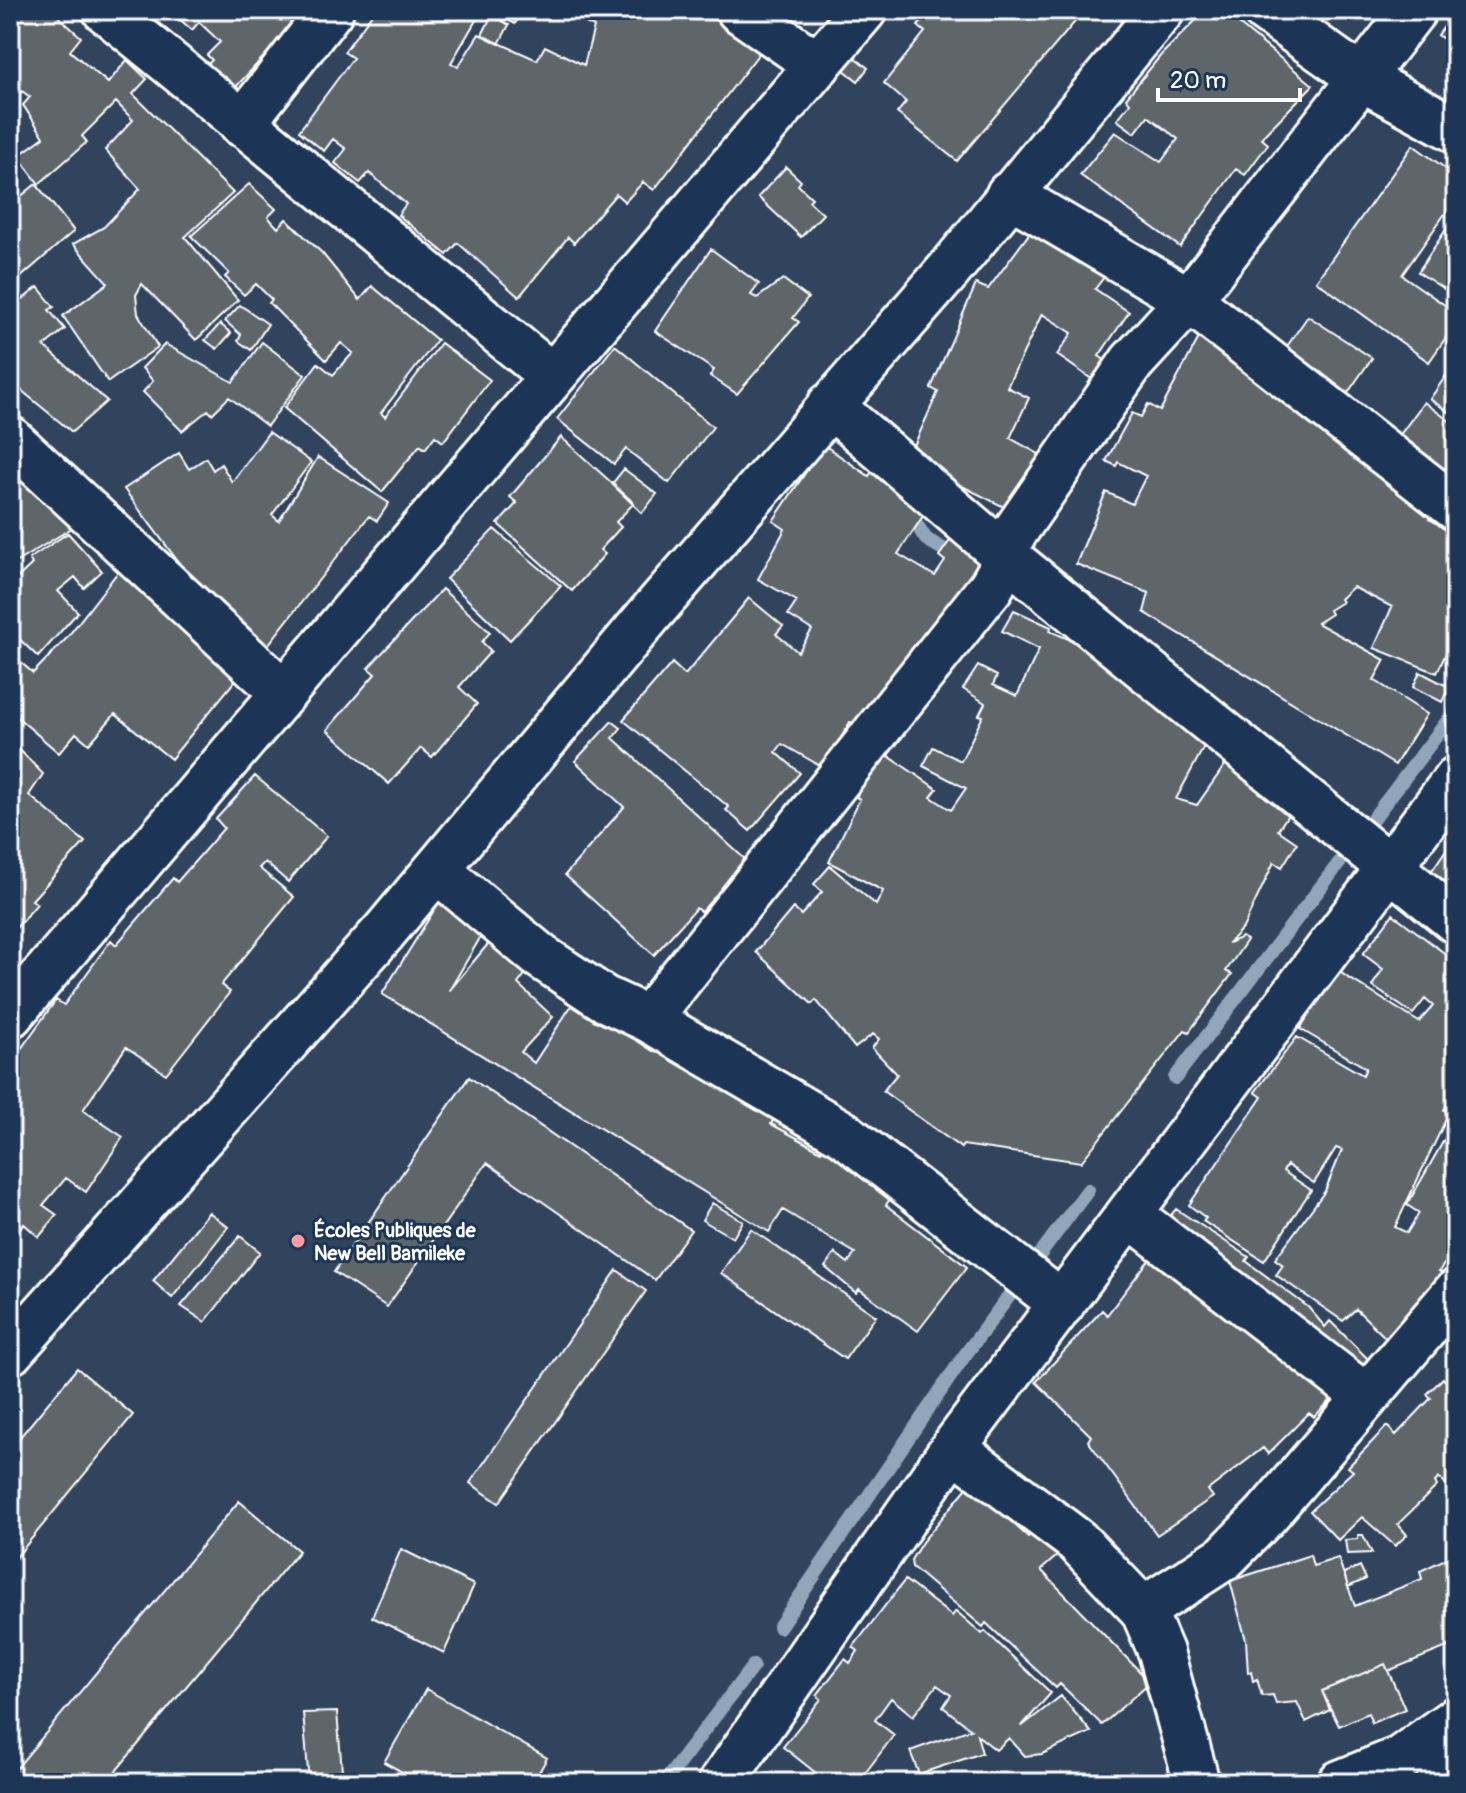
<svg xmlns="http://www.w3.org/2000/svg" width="1466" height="1793" font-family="Pangolin,sans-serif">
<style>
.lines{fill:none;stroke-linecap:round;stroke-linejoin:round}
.stream{stroke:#91a6bb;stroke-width:14}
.building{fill:#5f666b;stroke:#fff;stroke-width:2}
.minor-casing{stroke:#fff;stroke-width:50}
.minor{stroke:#1d3557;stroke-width:44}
.poi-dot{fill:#ff9aa2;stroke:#1d3557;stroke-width:3}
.labels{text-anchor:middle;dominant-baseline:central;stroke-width:6;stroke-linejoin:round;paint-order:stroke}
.poi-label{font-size:20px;font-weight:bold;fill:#fff;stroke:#1d3557;text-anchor:start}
</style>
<rect width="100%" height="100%" fill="#31445d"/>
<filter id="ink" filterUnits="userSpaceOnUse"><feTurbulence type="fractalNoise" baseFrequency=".0125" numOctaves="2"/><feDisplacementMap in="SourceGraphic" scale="16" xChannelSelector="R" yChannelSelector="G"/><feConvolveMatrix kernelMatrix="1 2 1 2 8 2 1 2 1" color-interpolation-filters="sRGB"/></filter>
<g filter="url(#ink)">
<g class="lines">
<!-- stream -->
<path class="stream" d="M913,519l13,20 32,19
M1175,1078l281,-368
M779,1627l186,-272 123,-165
M664,1783l89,-117"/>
</g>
<!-- building -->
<path class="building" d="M10,10h41l30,27 -11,14 38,32 19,-23 20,19 -14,15 100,99 -48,44 53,63 -42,40 -54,-56 -6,11 2,19 20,33 -50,35 -45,-66 45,-33 -35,-39 31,-17 36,-38 -35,-39 28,-30 -17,-18 -34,34 5,6 -48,42 -21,-28 26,-19 -21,-32 7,-8 -8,-6 -12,14z
M169,10h138l-74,80 -26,-25 5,-5 -5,-5 13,-13 -21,-20 -7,8z
M375,10h107l-31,53 7,4 21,-33 58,26 8,-14 39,19 10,-38 -34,-17h141l59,42 -106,138 -11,-8 -18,20 -9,-8 -42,49 -6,-6 -49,60 -61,-54 -11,12 -49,-40 8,-11 -37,-31 -9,10 -25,-20 11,-14 -13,-10 -9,12 -25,-20 54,-73 -9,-6z
M489,10h33l-7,14z
M932,10h153l-128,151 -60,-48 9,-11 -22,-19 41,-51 -7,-6z
M1206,10h16l91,75 -52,53 7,6 -23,31 -9,-6 -56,78 -100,-72 35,-43 46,30 17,-23 -30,-23 -13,17 -18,-13 13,-17 -4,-5 35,-43z
M1456,10v39l-18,-14z
M492,15l17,10 -10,19 -17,-9z
M854,57l14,11 -10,13 -14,-11z
M1413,145l43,31v22l-54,77 54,38v10l-27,39 -113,-81z
M786,167l15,14 -3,4 14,13 -3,3 14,13 -22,23 -43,-40z
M36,184l38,47 -62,54 11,14 15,-12 16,20 -5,3 16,19 -21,17 63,55 -35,31 -62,-51v-186l5,-4 5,6z
M249,184l27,25 -8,8 10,11 8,-9 36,34 38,47 12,-14 65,54 -56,73 4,4 56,-74 49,37 -47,62 -8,-6 -10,13 -5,-4 -38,47 -98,-84 34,-45 15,12 20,-22 -12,-10 -15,17 -57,-57 3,-3 -16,-16 -12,11 -19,-18 4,-4 -38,-37z
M1456,214v83l-38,-25z
M1038,222l70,50 -13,17 34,23 -30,44 7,5 -13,19 -36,-25 15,-22 -30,-19 -35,73 22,11 -19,40 36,20 -26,57 -112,-56 30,-67 -7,-4 45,-104 12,5z
M711,249l48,35 -8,11 6,3 26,-19 25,19 -15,20 6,4 -62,72 -27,-18 4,-6 -59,-39z
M240,305l28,19 -17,26 -13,-9 3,-6 -16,-14z
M1308,316l64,42 -27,39 -64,-42z
M220,324l11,9 -14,16 -12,-9z
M1203,330l53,38 -5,9 64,45 126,78 -12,19 18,9 4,-8 5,2v132l-8,-5 -11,24 -63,-25 18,-41 -39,-20 -13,12 2,3 -13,8 2,4 -14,9 68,37 -11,20 53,34 -32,51 -251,-153 5,-19 -73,-29 30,-72 26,12 14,-28 -28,-14 -2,4 -10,-5 26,-48 9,4 7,-13 12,7z
M262,342l43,33 -38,51 -38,-29 -17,17 -4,-4 -26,21 -39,-39 10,-11 -11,-13 23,-24 68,38z
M615,345l98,82 -44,56 -43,-34 -12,15 -57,-45z
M1456,361v56l-26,-18z
M1424,402l32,24v28l-17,23 -45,-34z
M269,432l42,30 -39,53 7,6 39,-64 71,46 -12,18 -8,-5 -101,129 -74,-62 -70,-94 55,-36 10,16 17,-11 7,12 8,-6 11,18z
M561,437l73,66 -18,19 5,5 -21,23 5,4 -33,37 -74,-67 19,-21 -7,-6z
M824,445l45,31 4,-6 56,37 -31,47 37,22 10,-15 -6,-5 17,-24 42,30 -95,124 -13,-9 -30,49 -10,-4 -26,46 -42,-24 -6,8 24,21 -50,58 -24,-21 3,-3 -106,-87 49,-57 13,12 64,-77 34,28 -7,8 22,18 14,-22 -24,-15 9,-14 -39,-22 27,-50 -12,-8z
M10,447l70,76 -70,43z
M624,469l33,25 -15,19 -30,-29z
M494,529l67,57 -51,54 -64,-61z
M68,533l34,38 -18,17 -9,-11 -17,14 20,21 -40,45 -28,-27v-45l22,-21 -3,-5z
M121,568l46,37 -6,6 78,65 -68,83 -56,-45 -26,30 -13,-11 -17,20 -49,-42v-58l23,20 32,-33z
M442,589l48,43 -8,10 9,9 -32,36 18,17 -45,53 -11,-9 -32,36 -62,-54 48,-56 -7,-6z
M1014,610l37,17 -1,4 69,30 101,56 -44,82 21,6 46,-66 66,44 -31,47 19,13 -15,24 -8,-5 -31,66 -15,15 14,-6 5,3 -21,31 6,3 -43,58 -4,-2 -104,132 -118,-17 -2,3 -78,-57 14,-17 -25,-26 7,-9 -6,-5 -18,14 -39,-48 -4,4 -56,-52 37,-44 8,7 21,-23 -8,-8 16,-18 46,39 7,-14 -54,-29 31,-63 -4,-2 28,-44 53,36 -6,8 20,13 15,-22 -43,-22 10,-19 28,14 22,-45 -4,-1 6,-12 -22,-14 15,-23 19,10 -4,9 24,11 22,-47 -37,-18z
M1420,672l29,15 -7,15 -29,-15z
M612,721l9,7 -8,10 134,123 -46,51 -5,-4 -42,47 -89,-80 59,-68 -49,-46z
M13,743l30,31 -14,21 56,47 -53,58 5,4 -27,31v-189z
M255,776l72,60 -39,46 -23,-20 -6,6 35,29 -73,88 9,7 -64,82 -40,-27 -43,63 40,27 -37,55 -20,-14 -23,27 14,10 -18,22 -15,-13 -14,16v-166l8,-11 -5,-3 43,-60 8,5 47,-65 5,5 57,-67 4,4 47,-54 -8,-9z
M1448,847l8,6v48l-30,-22z
M441,899l46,27 -38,65 44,-53 36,31 -11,15 35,33 -32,35 13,11 41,-63 78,51 6,-11 118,74 -6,10 50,27 4,-5 71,44 -10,15 81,62 -49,64 -59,-42 -3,4 -31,-26 10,-14 13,10 7,-10 -72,-43 -14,22 -387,-238z
M1393,914l63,48v129l-12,19 5,3 -54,114 12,6 12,-20 -12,-8 49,-86v129l-17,23 7,5 -55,67 -35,-34 -13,12 -67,-46 7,-10 -8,-6 50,-68 17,-41 -6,-2 -22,35 -27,-18 -4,6 28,19 -47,71 -61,-40 3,-3 -17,-13 73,-108 -7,-5 42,-55 66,38 3,-7 -66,-39 36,-59 83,52 14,-16 -8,-7 -12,15 -41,-28 11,-17 -20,-15z
M469,1077l222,153 -36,50 -168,-117 -100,144 -53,-35z
M779,1110l49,28 -7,13 -50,-27z
M712,1203l31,18 -10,17 -31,-18z
M1176,1209l73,48 -3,4 62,46 17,20 5,-6 40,40 -56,56 -5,-4 -41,41 -5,-6 -55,42 5,7 -56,38 -69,-94 3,-5 -55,-54 66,-72 5,5 51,-67 -9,-7z
M209,1212l19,15 -56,71 -19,-17z
M751,1229l125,87 -31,43 -124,-86z
M240,1236l20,16 -55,70 -24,-16z
M617,1270l29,21 -147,212 -29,-20z
M77,1368l56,47 -123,150v-116z
M1443,1378l13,14v85l-9,9 -8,-8 -4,4 2,4 -39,38 9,11 -12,11 -33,-29 -24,23 -28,-29 43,-40 -5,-4 39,-41 9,9 35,-37 -4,-4z
M970,1484l58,53 18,-16 20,27 -25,22 109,112 -48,43 -42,-41 -4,4 -70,-65 -3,4 -71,-60 -1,-7 11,-18z
M239,1501l60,50 -193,232h-96v-7z
M1358,1535h5l9,18 -25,1 -2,-14 13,-1z
M401,1549l73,36 -30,68 -72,-36z
M1456,1554v99l-4,-8 -64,26 -3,-7 -63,27 8,19 -24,12 -9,-20 -21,2 -3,-9 -11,1 -5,-17 -4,2 -2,-9 -3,1 -2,-33 -16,-59 80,-26 3,11 25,-8 17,48 67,-27 -2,-8z
M1360,1566l6,13 -18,8 -4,-14z
M905,1580l47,36 4,-5 26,23 3,-3 66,62 -30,34 40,-31 30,36 -49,22 -17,2 -16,-18 -13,12 -19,-15 5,18 -63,21 -9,-23 61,-22 -28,-22 8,-12 -14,-10 -24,31 -22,-18 -16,22 19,15 -31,41 -16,5 -9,-5 -4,5h-8l-39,-31 -4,-3 38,-48 -4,-4 28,-36 5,4 8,-12 -5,-4z
M1385,1664l20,45 -33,14 -4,-10 -29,13 -17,-35z
M426,1689l121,69 -14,25h-111l-38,-21z
M337,1712l6,71h-34l-6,-70z"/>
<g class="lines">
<!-- minor casing -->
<g class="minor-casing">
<path id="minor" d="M105,10l446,365
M739,10l79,55
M1265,10l96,68 95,52
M242,124l89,-114
M1009,194l180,106 267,208
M830,405l171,147 455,369
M10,439l274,254
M437,870l103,86 65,43 43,20 343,-432 13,-23 -3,-12 131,-190 57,-62 225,-290
M10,1015l854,-1005
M648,1019l196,115 218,170
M1129,1214l236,182
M10,1352l374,-420 266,-318 300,-345 212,-259
M953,1448l124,93 66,69 18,42 36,131
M1143,1610l82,-53 41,-42 190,-223
M721,1783l232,-335 503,-669
M1340,1783l60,-24 56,-40
M1439,1783l17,-12"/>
</g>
<!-- minor -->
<use href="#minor" class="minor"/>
</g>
</g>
<!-- markers -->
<circle class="poi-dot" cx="298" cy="1241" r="8"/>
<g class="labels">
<!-- poi labels -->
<g class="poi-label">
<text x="314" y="1230">Écoles Publiques de<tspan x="314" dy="23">New Bell Bamileke</tspan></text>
</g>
</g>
<!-- margin -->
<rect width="1466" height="1793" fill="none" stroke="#1d3557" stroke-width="40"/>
<rect x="20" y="20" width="1426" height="1753" fill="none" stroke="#fff" stroke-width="3" filter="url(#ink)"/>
<!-- scale -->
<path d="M1158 88v12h142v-12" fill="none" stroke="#ffffff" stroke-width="4"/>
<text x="1170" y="88" font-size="24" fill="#ffffff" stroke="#1d3557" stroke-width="6" paint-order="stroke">20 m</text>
</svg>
